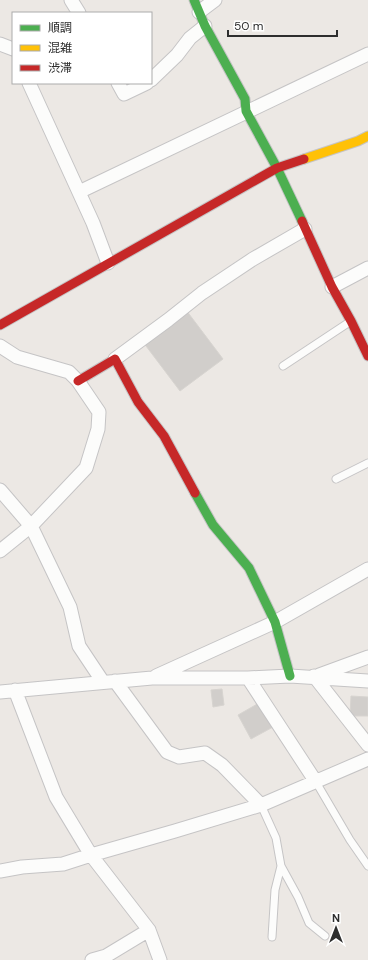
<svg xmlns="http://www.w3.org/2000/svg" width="368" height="960" font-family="'DM Sans','Noto Sans JP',sans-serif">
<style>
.building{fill:#d1cecb;stroke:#d7d4d0}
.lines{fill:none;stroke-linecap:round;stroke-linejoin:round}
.lane-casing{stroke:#c5c4c5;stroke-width:9}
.street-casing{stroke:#c5c4c5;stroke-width:15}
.fast-casing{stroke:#c5c4c5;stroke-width:11}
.slow-casing{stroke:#c5c4c5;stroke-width:11}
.jam-casing{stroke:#c5c4c5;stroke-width:11}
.lane{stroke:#fcfcfb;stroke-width:7}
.street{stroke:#fcfcfb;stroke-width:13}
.fast{stroke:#4caf50;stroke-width:9}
.slow{stroke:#ffc107;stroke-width:9}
.jam{stroke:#c62828;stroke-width:9}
</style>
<rect width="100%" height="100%" fill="#ece8e4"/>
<!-- building -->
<path class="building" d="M186,310l37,49 -43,32 -37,-49z
M222,689l2,16 -11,2 -2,-17z
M351,696l17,1v19h-18z
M259,703l14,24 -22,12 -13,-24z"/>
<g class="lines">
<!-- lane casing -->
<g class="lane-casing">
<path id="lane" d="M283,366l68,-45
M336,479l32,-16
M316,782l34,58 18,26
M261,805l15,33 5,28 17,31 11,26 16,13
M272,937l3,-47 6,-24"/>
</g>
<!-- street casing -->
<g class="street-casing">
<path id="street" d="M71,0l8,13
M199,12l16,-12
M0,44l13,5
M151,80l26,-25 13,-17 15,-12
M29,83l64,140 15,40
M118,83l6,11 23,-11
M79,192l289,-138
M332,287l36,-19
M0,346l17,11 52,15 9,9 21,31 -1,17 -12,39 -55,58 -31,25
M115,359l53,-39 34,-27 51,-34 52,-30
M0,490l31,36 39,81 9,39 24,36
M319,675l49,-18
M156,676l119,-54 93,-53
M314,676l54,69
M248,678l68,104
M115,681l52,71 12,5 26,-4 17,12 39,40
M15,690l41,107 35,58 58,75 11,30
M0,692l152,-14h96l42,-2 78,5
M0,871l22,-4 41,-3 28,-9 84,-24 86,-26 107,-46
M92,960l14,-4 43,-26"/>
</g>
<!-- fast casing -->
<g class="fast-casing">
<path id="fast" d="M194,0l11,26 40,73 1,12 31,57 25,53
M195,493l18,32 36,43 26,54 15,54"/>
</g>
<!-- slow casing -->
<g class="slow-casing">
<path id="slow" d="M304,159l54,-18 10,-5"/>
</g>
<!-- jam casing -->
<g class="jam-casing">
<path id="jam" d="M302,221l30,66 19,34 17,35
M0,325l277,-157 27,-9
M78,381l37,-22 23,43 26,34 31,57"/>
</g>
<!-- lane -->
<use href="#lane" class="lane"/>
<!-- street -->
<use href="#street" class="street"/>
<!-- fast -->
<use href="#fast" class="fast"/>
<!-- slow -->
<use href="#slow" class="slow"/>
<!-- jam -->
<use href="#jam" class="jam"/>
</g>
<!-- legend -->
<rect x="12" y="12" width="140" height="72" fill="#ffffff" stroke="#ababab"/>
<rect x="20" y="25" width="20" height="6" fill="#4caf50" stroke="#ababab"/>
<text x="48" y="32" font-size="12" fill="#2e2e2e">順調</text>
<rect x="20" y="45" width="20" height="6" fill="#ffc107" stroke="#ababab"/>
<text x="48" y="52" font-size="12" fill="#2e2e2e">混雑</text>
<rect x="20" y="65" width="20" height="6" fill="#c62828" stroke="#ababab"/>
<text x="48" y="72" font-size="12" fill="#2e2e2e">渋滞</text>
<!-- north arrow -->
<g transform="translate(336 928)" stroke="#ffffff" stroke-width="3" paint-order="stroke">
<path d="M0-3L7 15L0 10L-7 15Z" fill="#2e2e2e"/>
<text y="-6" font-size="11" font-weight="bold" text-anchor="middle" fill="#2e2e2e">N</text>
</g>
<!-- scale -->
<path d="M228 30v6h109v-6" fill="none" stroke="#2e2e2e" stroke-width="2"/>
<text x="234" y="30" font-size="12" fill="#2e2e2e" stroke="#ffffff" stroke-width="3" paint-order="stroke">50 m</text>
</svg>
